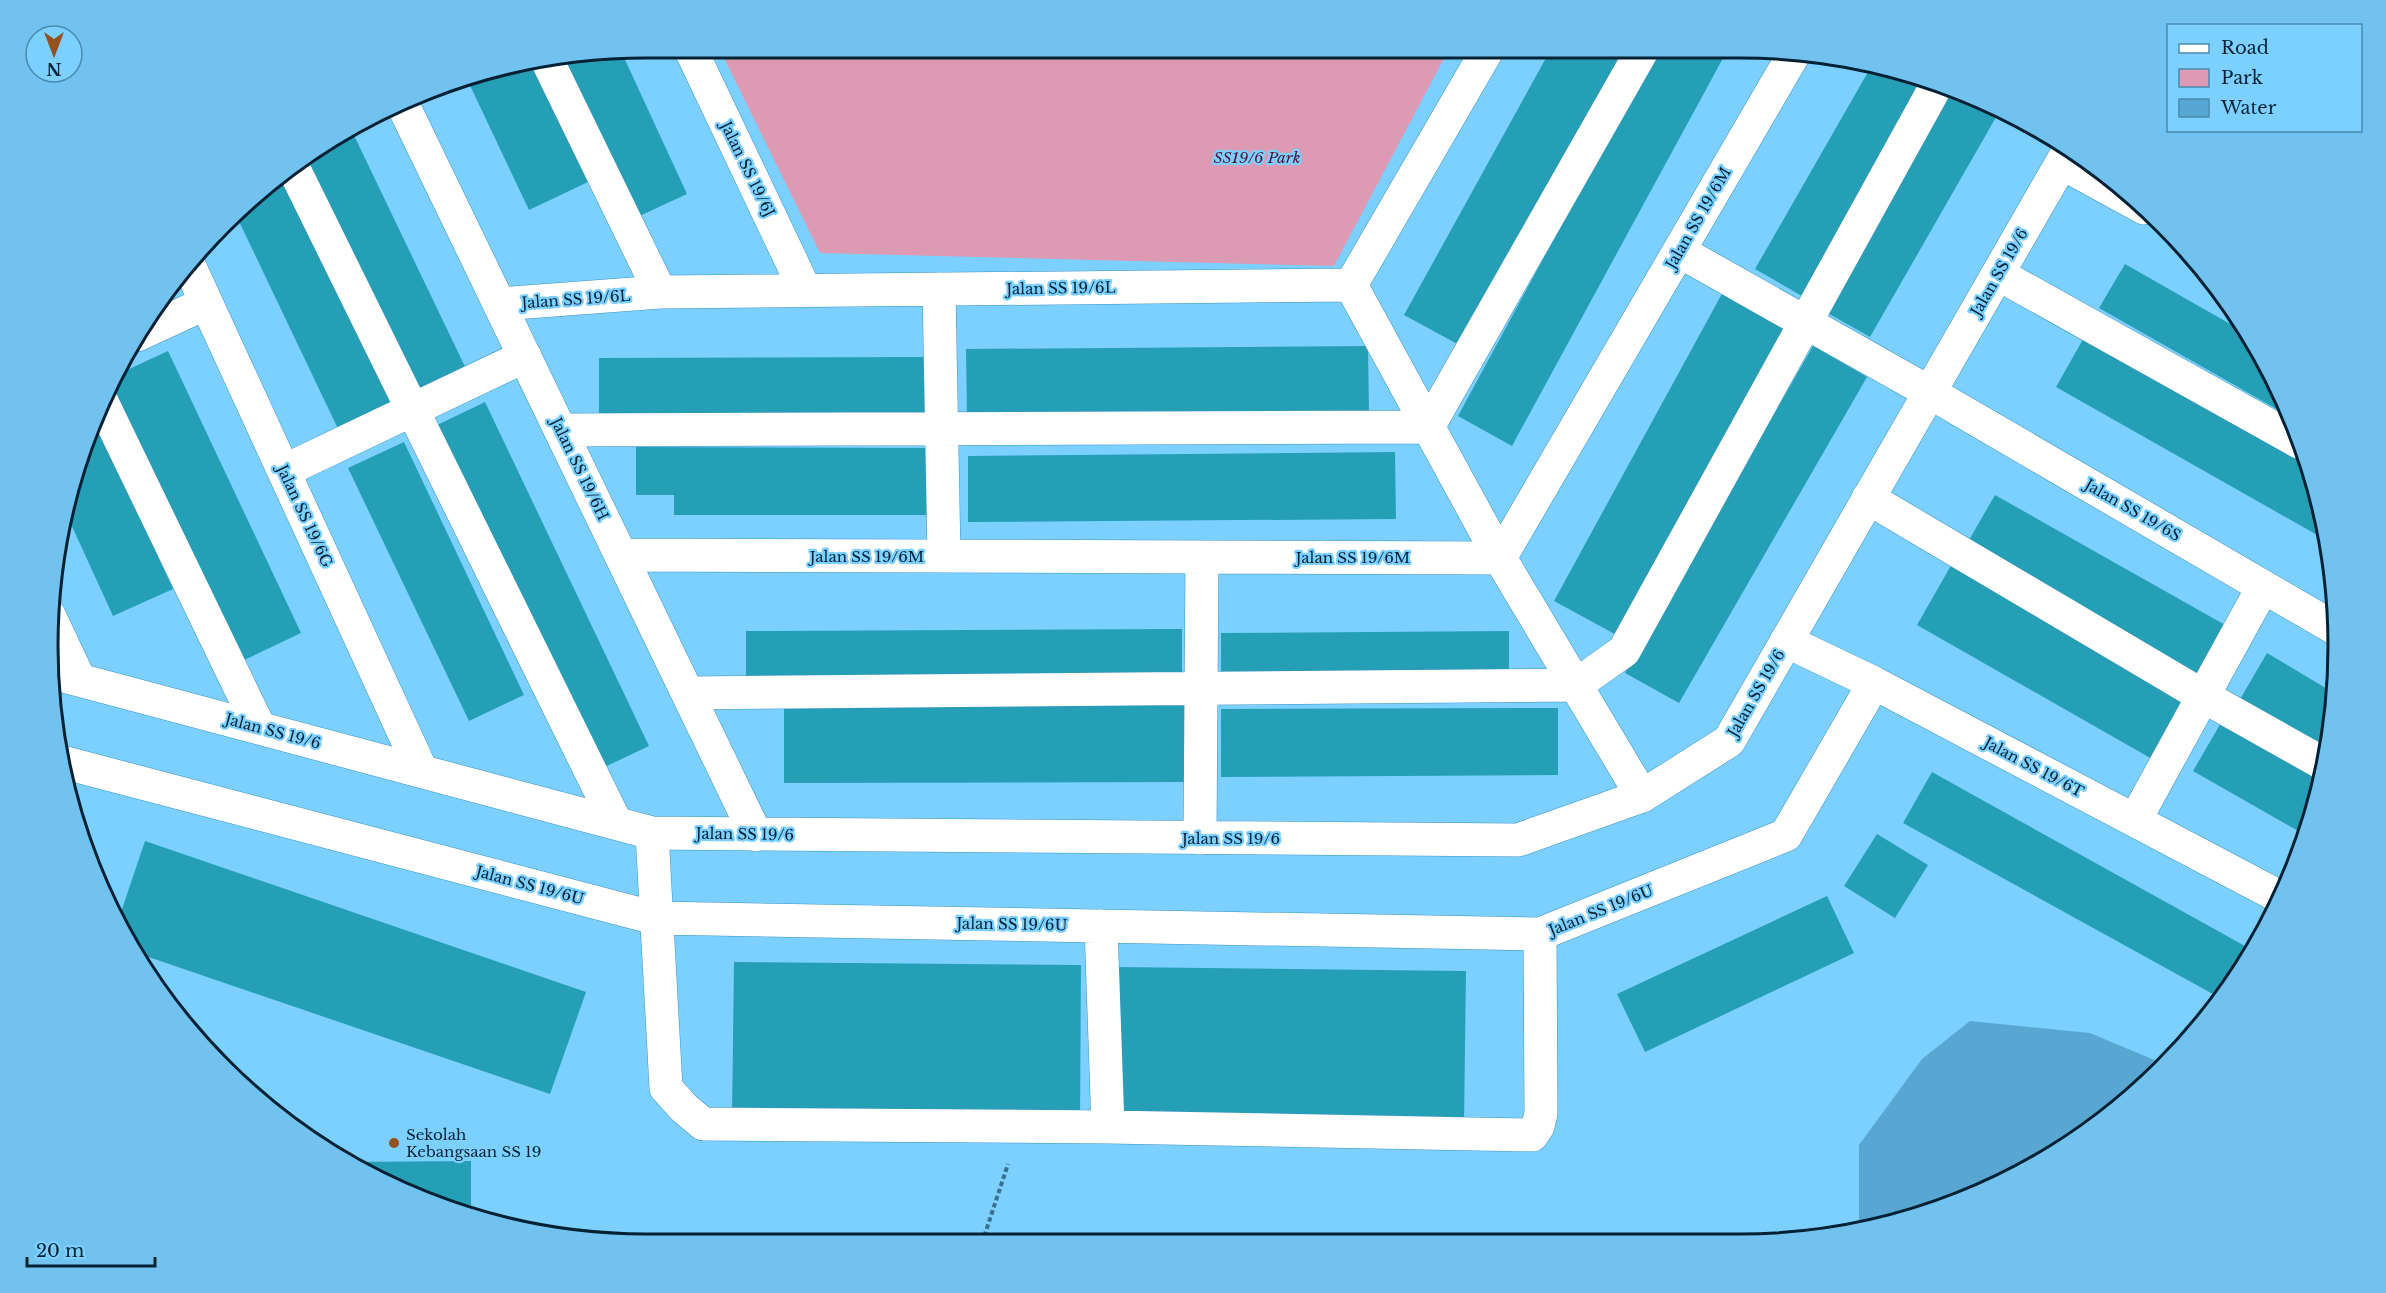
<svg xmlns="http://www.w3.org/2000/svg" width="2386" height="1293" font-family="'Libre Baskerville',serif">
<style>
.green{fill:#dc9ab3}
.water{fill:#57a7d2}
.building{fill:#259fb6}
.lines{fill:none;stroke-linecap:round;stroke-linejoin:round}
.minor-casing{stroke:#3b92bf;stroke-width:34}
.path{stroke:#377090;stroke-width:4;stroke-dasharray:4.5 3;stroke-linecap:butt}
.minor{stroke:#fff;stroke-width:33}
.poi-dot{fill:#93511f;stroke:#7bd0ff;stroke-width:2}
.labels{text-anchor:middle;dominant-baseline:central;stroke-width:4.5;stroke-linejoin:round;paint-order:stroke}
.park-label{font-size:15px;font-style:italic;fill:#540f32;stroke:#7bd0ff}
.street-label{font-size:15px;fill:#002234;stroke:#7bd0ff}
.poi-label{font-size:15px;fill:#002234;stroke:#7bd0ff;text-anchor:start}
.rim{fill:none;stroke:#002234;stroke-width:3}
</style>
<rect width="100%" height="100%" fill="#7bd0ff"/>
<!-- green -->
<path class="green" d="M719,48l730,1 -115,217 -514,-13z"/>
<!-- water -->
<path class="water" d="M1970,1021l120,12 74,31 -92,80 -140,69 -73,17v-85l63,-86z"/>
<!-- building -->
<path class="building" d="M1551,49h74l-164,297 -57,-31z
M1657,49h71l-216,397 -54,-30z
M621,51l66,143 -54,25 -75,-162z
M530,60l58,122 -59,28 -63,-133z
M1872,65l23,3 30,13 -123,215 -47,-27z
M1950,92l49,20 -129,225 -46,-26z
M350,127l119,248 -50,24 -115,-242z
M283,171l113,236 -56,26 -104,-218z
M2125,264l121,69 30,48 13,35 -190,-108z
M1724,290l70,38 -170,311 -70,-38z
M161,298l3,6 -12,6 5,-7z
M2086,334l219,124 13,33 8,49 -270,-153z
M1368,346l1,68 -402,4 -1,-69z
M1813,346l54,31 -188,326 -54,-30z
M168,351l133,282 -61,29 -130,-276 6,-11z
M931,357v66l-332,2v-67z
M485,402l164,344 -55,26 -163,-344z
M94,417l79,172 -60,27 -48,-105 3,-19z
M404,442l120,253 -55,26 -121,-253z
M636,447l291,1v67h-253v-20h-38z
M1395,452l1,67 -428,3v-66z
M1995,495l239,135 -30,53 -239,-136z
M1953,562l242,138 -36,63 -242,-138z
M1182,629v69l-436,2v-69z
M1509,631v69l-288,2v-69z
M2267,653l67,40 -1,31 -7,29 -87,-52z
M1184,705l1,77 -401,1v-76z
M1558,708v67l-337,2v-68z
M2222,721l99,56 -14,59 -114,-65z
M1932,772l52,29 270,150 -34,47 -317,-175z
M1877,834l51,31 -33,53 -51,-32z
M145,841l441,151 -36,102 -416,-142 -16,-31z
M1827,896l27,57 -209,99 -28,-58z
M734,962l347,3 -1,157 -348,-4z
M1116,967l350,4 -2,153 -350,-3z
M471,1161v55l-128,-54z"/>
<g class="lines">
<!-- minor casing -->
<g class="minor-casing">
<path id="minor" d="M690,48l115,242
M546,58l114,234
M402,103l354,732
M2062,163l82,45
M292,165l324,658
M1679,251l250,141 407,237
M188,263l233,507
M1998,274l301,168
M1351,285l149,273 142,238
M939,289l5,267
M500,304l160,-12 691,-7 137,-236
M137,335l69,-32
M102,402l157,325
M561,430l867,-3 215,-378
M284,471l241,-115
M1868,498l335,198 121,68
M621,555l879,3 295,-506
M49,615l30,64
M1786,641l88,42 406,214
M49,672l603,161 866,7 124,-44 87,-55 340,-591
M688,693l888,-8 48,-34 312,-565
M62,762l593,156 885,16 246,-99 88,-152
M2135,820l128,-233
M652,833l14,255 18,20 19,16 405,3 424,8 6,-9 3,-13 -1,-179
M1200,838l2,-281
M1101,926l7,201"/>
</g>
<!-- path -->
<path class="path" d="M982,1243l26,-79"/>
<!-- minor -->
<use href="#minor" class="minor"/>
</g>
<!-- markers -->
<circle class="poi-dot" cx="394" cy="1143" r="6"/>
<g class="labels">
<!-- park labels -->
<g class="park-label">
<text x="1257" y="157">SS19/6 Park</text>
</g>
<!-- street labels -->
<g class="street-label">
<text transform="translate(748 169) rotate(64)">Jalan SS 19/6J</text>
<text transform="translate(1698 218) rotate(-60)">Jalan SS 19/6M</text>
<text transform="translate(1999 272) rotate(-60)">Jalan SS 19/6</text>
<text transform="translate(1061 288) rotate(-1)">Jalan SS 19/6L</text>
<text transform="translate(576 299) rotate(-4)">Jalan SS 19/6L</text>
<text transform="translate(580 469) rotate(64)">Jalan SS 19/6H</text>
<text transform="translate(2133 510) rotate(30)">Jalan SS 19/6S</text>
<text transform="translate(305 516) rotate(65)">Jalan SS 19/6G</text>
<text x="867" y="556">Jalan SS 19/6M</text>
<text x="1353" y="557">Jalan SS 19/6M</text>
<text transform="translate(1756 693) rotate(-60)">Jalan SS 19/6</text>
<text transform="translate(273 731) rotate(15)">Jalan SS 19/6</text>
<text transform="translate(2034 767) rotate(28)">Jalan SS 19/6T</text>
<text transform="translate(745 834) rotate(1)">Jalan SS 19/6</text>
<text x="1231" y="838">Jalan SS 19/6</text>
<text transform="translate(530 885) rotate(15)">Jalan SS 19/6U</text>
<text transform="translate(1601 910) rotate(-22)">Jalan SS 19/6U</text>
<text transform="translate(1012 924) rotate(1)">Jalan SS 19/6U</text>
</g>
<!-- poi labels -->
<g class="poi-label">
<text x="406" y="1134">Sekolah<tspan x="406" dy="17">Kebangsaan SS 19</tspan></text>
</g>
</g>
<!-- crop -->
<path d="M0 0H2386V1293H0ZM646 58H1740A588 588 0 0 1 2328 646V646A588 588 0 0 1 1740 1234H646A588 588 0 0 1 58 646V646A588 588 0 0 1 646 58Z" fill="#71c2ef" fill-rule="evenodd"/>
<path class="rim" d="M646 58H1740A588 588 0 0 1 2328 646V646A588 588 0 0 1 1740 1234H646A588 588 0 0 1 58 646V646A588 588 0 0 1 646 58Z"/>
<!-- legend -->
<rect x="2167" y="24" width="195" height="108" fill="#7bd0ff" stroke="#4a8aae" stroke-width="1.5"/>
<rect x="2179" y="44" width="30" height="9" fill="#ffffff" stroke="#4a8aae" stroke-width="1.5"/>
<text x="2221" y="54" font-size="18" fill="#002234">Road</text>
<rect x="2179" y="69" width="30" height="18" fill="#dc9ab3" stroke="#4a8aae" stroke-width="1.5"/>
<text x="2221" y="84" font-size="18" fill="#002234">Park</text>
<rect x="2179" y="99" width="30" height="18" fill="#57a7d2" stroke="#4a8aae" stroke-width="1.5"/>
<text x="2221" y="114" font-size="18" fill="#002234">Water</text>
<!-- north arrow -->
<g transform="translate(54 54) rotate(180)"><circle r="28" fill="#7bd0ff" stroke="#4a8aae" stroke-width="1.5"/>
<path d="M0-4.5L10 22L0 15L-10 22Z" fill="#93511f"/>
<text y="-9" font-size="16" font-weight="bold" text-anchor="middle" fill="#002234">N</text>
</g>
<!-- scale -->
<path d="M27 1257v9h128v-9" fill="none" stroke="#002234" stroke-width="3"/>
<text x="36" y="1257" font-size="18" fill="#002234" stroke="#7bd0ff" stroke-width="4.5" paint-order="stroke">20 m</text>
</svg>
